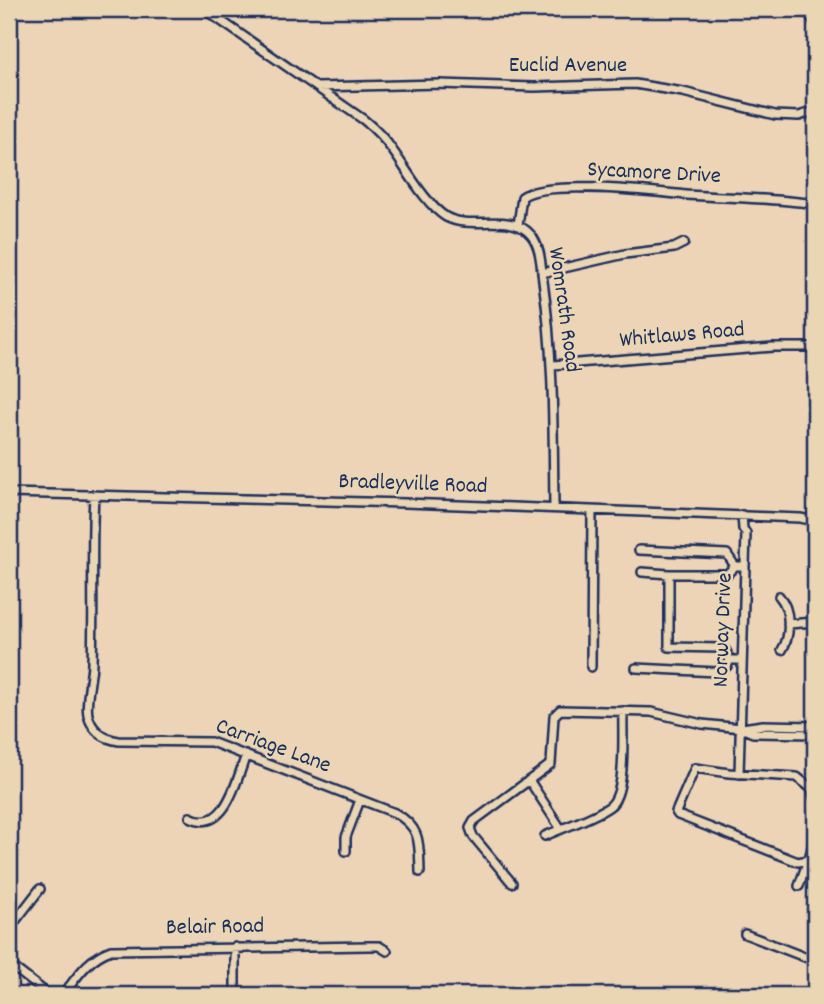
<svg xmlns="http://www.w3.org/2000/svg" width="824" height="1004" font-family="Dekko,sans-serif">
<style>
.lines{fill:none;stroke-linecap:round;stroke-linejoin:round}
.minor-casing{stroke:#1b2f5e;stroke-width:12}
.minor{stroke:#ebd6b4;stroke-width:7}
.labels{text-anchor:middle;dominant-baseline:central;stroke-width:5;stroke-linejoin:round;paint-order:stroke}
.street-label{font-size:23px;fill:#1b2f5e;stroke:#ebd6b4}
</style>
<rect width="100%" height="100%" fill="#eed4b7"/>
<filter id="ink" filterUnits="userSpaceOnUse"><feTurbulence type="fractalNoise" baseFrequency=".0143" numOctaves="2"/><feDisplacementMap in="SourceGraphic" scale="14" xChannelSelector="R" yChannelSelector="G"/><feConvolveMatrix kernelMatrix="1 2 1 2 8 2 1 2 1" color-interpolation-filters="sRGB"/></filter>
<g filter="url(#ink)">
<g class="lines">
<!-- minor casing -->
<g class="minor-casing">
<path id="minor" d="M204,9l160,111c11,9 21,19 29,31 14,19 33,54 53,66 25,14 65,-6 85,18 10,12 10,31 12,46 11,76 10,151 11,227
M806,9l9,14
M317,87l123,-3 94,3 101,-3 48,8 92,23 24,1 16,-5
M518,225l4,-28c23,-18 133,-5 165,-2 43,3 85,3 128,9
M542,273l83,-19 49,-6 10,-5
M553,365l220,-18h42
M9,493l396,10 395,15 15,3
M94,495c-3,56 0,111 -2,167 0,16 -7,39 -4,53 4,16 16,24 31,26l92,1 184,71c27,15 24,31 25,59
M639,550l88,4 8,12
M642,572l27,2h58l8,-8h10
M669,574v73l52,1 5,3 4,9h12
M779,596c12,13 12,40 3,54
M788,624l27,-2
M591,667l1,-156
M636,668l81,4 10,-6 3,-6
M742,728l21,-3 52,1
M739,774l6,-208 1,-33 -3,-4 -1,-14
M529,780l32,49
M815,800l-3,-11 -15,-12 -68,-4 -34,-5 -19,44 2,3 120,47 10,-2c7,-15 6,-33 7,-49
M190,817c35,18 47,-38 56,-62
M545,836c19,-9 49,-18 65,-30 17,-13 12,-73 13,-95
M346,851v-14l14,-37
M512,883l-39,-47 -3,-8 4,-7 77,-57 3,-48 6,-6 91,2 51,12 39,4 12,5 62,1
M799,886l9,-26
M9,929l31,-40
M745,934l70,27
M235,947v48
M9,964l40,31
M63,995c14,-18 25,-37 48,-45l258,-4h10l8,5"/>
</g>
<!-- minor -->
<use href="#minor" class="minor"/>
</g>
</g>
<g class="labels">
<!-- street labels -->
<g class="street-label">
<text x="568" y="66">Euclid Avenue</text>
<text transform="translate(654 174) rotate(3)">Sycamore Drive</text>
<text transform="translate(563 310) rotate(82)">Womrath Road</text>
<text transform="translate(682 336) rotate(-5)">Whitlaws Road</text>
<text transform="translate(413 485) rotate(2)">Bradleyville Road</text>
<text transform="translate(724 630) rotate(-88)">Norway Drive</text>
<text transform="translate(273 747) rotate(20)">Carriage Lane</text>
<text transform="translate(215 928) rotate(-1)">Belair Road</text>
</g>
</g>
<!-- margin -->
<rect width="824" height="1004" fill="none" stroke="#ebd6b4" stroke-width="35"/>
<rect x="18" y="18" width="789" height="969" fill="none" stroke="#1b2f5e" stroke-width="2.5" filter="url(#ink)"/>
</svg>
